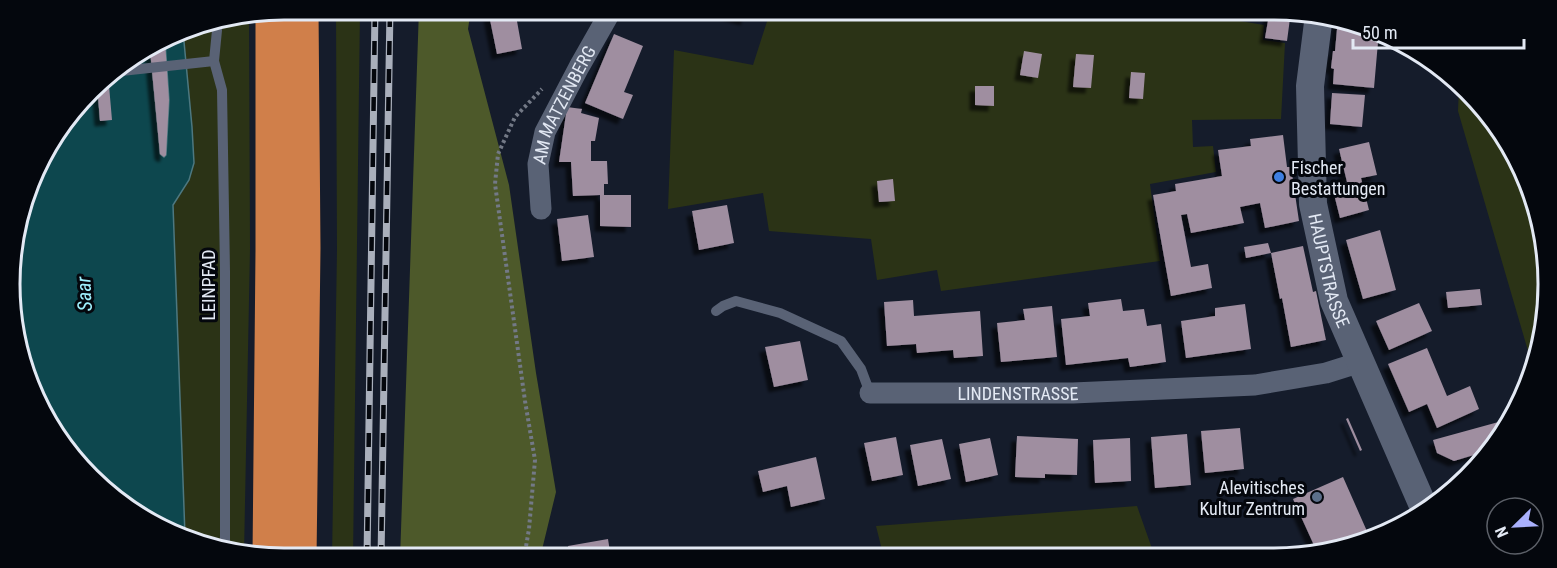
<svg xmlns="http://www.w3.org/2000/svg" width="1557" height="568" font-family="'Roboto Condensed',sans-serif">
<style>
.green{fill:#2b3316}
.forest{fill:#4d592a}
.water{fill:#0d474e;stroke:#4d7880;stroke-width:1.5}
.building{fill:#9f8ea0;filter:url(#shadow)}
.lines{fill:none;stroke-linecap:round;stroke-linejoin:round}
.path{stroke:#737986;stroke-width:4;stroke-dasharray:3 3;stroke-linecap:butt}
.service{stroke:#596275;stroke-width:10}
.minor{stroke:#596275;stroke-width:21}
.secondary{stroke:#596275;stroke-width:28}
.motorway{stroke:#d07f4a;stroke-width:33}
.rail-casing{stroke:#a9afbb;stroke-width:7}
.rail{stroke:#04070d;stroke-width:4.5;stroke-dasharray:14;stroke-linecap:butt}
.shop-dot{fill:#3f7fe0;stroke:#04070d;stroke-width:2}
.service-dot{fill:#5c6f8a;stroke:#04070d;stroke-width:2}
.labels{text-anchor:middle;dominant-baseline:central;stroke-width:6;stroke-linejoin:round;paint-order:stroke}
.street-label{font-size:18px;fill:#e3e9f4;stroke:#04070d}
.poi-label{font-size:18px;fill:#e3e9f4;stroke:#04070d;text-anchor:start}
.water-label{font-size:20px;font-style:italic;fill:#a0f2fe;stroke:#04070d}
.rim{fill:none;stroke:#e3e9f4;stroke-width:3}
</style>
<defs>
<filter id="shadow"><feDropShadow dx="-5.5" dy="5.5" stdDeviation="1.5" flood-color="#0009"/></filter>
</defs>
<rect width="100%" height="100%" fill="#151c2b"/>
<!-- green -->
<path class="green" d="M336,9h24l-7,550h-21l5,-309z
M771,9h345l17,4 1,-4 21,3 1,-3h79l-1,11 30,5 -1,15 22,3 -4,76 -89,1 1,27 20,-1 3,26 -66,12 10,77 -219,30 -4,-21 -60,10 -6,-41 -102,-8 -6,-38 -95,16 6,-159 79,15z
M249,15l1,234 -6,305 -32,-4 -27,-14 -12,-331 16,-25 3,-53 -9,-96 12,-7z
M1459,87l52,60 35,101 -7,107 -6,13 -75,-257z
M1137,506l18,51 -271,1 -8,-32z"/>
<!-- forest -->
<path class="forest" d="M419,9h52l-3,20 41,156 27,188 20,119 -16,66 -140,1z"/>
<!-- water -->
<path class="water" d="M183,31l9,96 2,36 -5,17 -16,25 12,331 -68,-34 -62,-66 -41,-98 -3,-90 35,-101 51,-63 3,36 8,-46 42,-24 10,104 4,3 2,-2 3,-55 -4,-59z"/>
<!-- building -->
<path class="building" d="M728,9h21l-3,11 -20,-6z
M1270,9l21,2 -4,30 -22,-3z
M515,10l7,39 -25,5 -8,-39z
M1338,18h7l45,23v2l-12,-1 -4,46 -41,-4 1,-15 -3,-1 2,-17h2z
M614,34l29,12 -19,46 9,3 -10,24 -38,-16z
M165,41l4,59 -3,55 -2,2 -4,-3 -10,-104z
M1024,51l18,3 -4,24 -18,-3z
M1076,54l18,1 -3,33 -18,-1z
M1131,72l14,1 -2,26 -14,-1z
M108,74l4,46 -12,1 -3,-37 6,-7z
M975,86h19v20l-19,-1z
M1332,93l33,2 -3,32 -32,-3z
M567,107l15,2 -1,4 18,5 -4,23h-4v20h16l1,23h-4v11h27v32l-31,-1v-31l-27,1 -2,-34h-12z
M1283,135l4,32h4l8,54 -34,7 -5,-25 -20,4 4,16 -53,10 -4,-19 -6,1 10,52 17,-3 4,24 -41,8 -18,-101 23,-4 -1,-7 47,-8 -4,-26 33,-4 -1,-7z
M1369,142l8,33 -16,3 8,32 -29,8 -8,-32 15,-4 -8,-33z
M893,179l2,22 -16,1 -2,-21z
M727,205l7,38 -35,7 -7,-39z
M588,215l6,42 -32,4 -5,-42z
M1380,230l16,60 -33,9 -17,-59z
M1268,243l3,10 -25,5 -2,-11z
M1303,246l10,46 3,-1 10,49 -35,7 -9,-49 -2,1 -9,-46z
M1480,289l2,16 -34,3 -2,-16z
M1121,299l2,12 21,-2 3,17 14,-2 5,38 -36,5 -2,-9 -62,7 -5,-46 29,-3 -2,-13z
M913,300l1,16 66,-5 3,45 -29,2 -1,-8 -36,3 -1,-9 -29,2 -3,-44z
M1419,303l13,28 -43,19 -13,-29z
M1245,304l6,45 -65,9 -5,-37 34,-5v-8z
M1052,306l5,51 -56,5 -4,-39 28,-3 -2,-11z
M800,341l8,39 -34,7 -9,-40z
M1427,348l20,48 23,-10 9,23 -42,19 -10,-24 -18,8 -21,-48z
M1348,418l14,32 -2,1 -14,-32z
M1513,418l-26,33 -33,10 -17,-8 -4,-13z
M1240,428l4,41 -39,4 -4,-42z
M1187,434l4,51 -36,3 -4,-51z
M1017,436l61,3 -1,36 -32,-1v4l-30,-1z
M896,437l7,38 -31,6 -8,-38z
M990,438l8,37 -32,7 -7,-38z
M1130,438l1,43 -36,2 -2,-43z
M942,439l9,40 -33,7 -8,-41z
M816,457l9,42 -34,8 -4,-21 -24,6 -5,-21z
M1343,477l27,61 -52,16 -25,-55z
M608,539l3,19h-41l-2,-12z"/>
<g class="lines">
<!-- path -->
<path class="path" d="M524,558l5,-29 6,-69 -10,-59 -30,-217 3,-30 17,-37 27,-28"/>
<!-- service -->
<path class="service" d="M218,20l-4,41 8,29 3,181v280
M112,72l102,-11
M716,311l7,-5 13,-5 44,12 61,28 20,28 9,24"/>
<!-- minor -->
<g class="minor">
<path id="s1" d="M541,209l-3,-45 7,-32 34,-65 33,-58"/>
<path id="s2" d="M870,393h203l182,-8 71,-12 35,-11"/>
</g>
<!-- secondary -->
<path class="secondary" id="s3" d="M1319,15l-9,71 3,118 21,97 91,209"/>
<!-- motorway -->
<path class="motorway" d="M269,557l3,-306v-240
M300,559l4,-311 -2,-239"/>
<!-- rail casing -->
<g class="rail-casing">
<path id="rail" d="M367,559l8,-550
M381,559l9,-550"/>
</g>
<!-- rail -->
<use href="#rail" class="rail"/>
</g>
<!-- markers -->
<circle class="shop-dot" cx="1279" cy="177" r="6"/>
<circle class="service-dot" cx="1317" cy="497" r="6"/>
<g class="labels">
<!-- street labels -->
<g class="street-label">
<text stroke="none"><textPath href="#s1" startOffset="110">AM MATZENBERG</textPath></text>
<text stroke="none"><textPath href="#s3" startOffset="258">HAUPTSTRASSE</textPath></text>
<text transform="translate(208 285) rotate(-90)">LEINPFAD</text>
<text stroke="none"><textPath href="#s2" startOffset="148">LINDENSTRASSE</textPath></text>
</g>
<!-- poi labels -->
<g class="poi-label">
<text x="1291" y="167">Fischer<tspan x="1291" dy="21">Bestattungen</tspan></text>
<text x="1305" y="487" text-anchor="end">Alevitisches<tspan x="1305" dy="21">Kultur Zentrum</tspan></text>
</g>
<!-- water labels -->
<g class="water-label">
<text transform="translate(84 294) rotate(-93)">Saar</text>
</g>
</g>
<!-- crop -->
<path d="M0 0H1557V568H0ZM284 20H1274A264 264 0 0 1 1538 284V284A264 264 0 0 1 1274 548H284A264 264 0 0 1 20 284V284A264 264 0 0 1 284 20Z" fill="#04070d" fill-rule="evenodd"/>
<path class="rim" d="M284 20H1274A264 264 0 0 1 1538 284V284A264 264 0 0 1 1274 548H284A264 264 0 0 1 20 284V284A264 264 0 0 1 284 20Z"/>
<!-- north arrow -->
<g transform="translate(1515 526) rotate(246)"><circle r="28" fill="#04070d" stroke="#5d6169" stroke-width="1.5"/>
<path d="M0-4.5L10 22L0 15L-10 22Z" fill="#a9b0fc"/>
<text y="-9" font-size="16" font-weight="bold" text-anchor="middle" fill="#e3e9f4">N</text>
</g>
<!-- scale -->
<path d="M1353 39v9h171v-9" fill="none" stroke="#e3e9f4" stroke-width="3"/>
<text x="1362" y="39" font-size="18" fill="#e3e9f4" stroke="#04070d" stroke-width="4.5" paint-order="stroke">50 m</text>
</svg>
